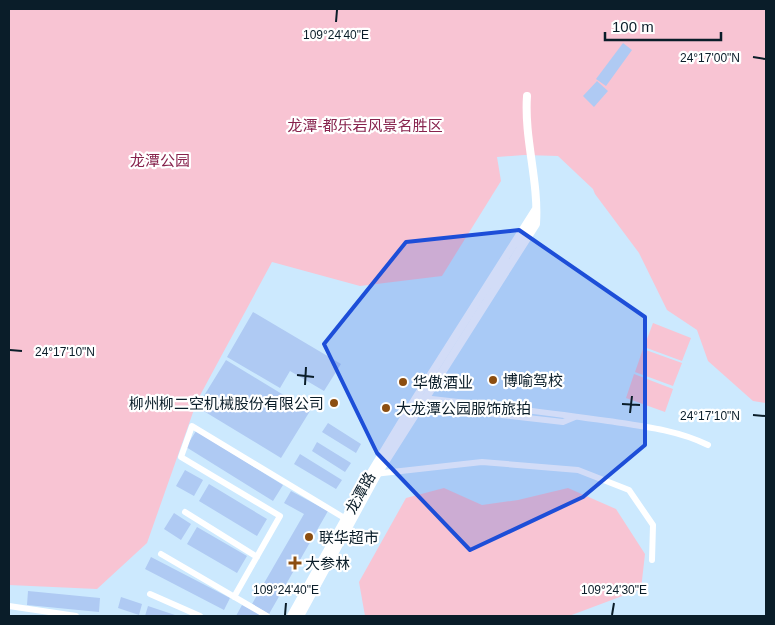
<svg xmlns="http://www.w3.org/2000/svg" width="775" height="625" font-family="Arial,'Noto Sans SC',sans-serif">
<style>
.green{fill:#f8c4d3}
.building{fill:#afcaf3}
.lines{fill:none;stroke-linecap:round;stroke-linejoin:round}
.minor{stroke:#fff;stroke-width:6}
.tertiary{stroke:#fff;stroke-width:8}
.marked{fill:#1d4ed8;fill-opacity:0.2;stroke:#1d4ed8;stroke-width:4;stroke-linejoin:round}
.ticks{fill:none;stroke:#0a1d29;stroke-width:2}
.poi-dot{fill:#8c4e11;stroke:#fff;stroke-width:2}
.labels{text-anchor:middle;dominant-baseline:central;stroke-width:4.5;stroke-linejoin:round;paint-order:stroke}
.park-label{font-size:15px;fill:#87234d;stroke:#fff}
.poi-label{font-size:15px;fill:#0a1d29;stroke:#fff;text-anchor:start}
.street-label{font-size:15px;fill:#0a1d29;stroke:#fff}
.ticks-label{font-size:12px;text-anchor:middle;fill:#0a1d29;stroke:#fff;stroke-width:4.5;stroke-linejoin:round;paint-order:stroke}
</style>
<rect width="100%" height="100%" fill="#cce9fe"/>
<!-- green -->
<path class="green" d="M9,9h757v394l-13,-2 -45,-40 -11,-31 -30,-20 -28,-57 -44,-59 -2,-5 -35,-33 -34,-1 -27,2 4,24 -59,95 -82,10 -88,-24 -75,139 -50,142 -50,46 -88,-4z
M653,323l38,15 -9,23 -38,-14z
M643,349l39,14 -9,23 -38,-14z
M634,374l39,15 -8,23 -39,-14z
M444,488l38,17 36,-5 50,-12 48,21 29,45 -4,35 -72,27h-204l-6,-34 47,-84z"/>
<!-- building -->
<path class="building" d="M623,43l9,7 -26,36 -10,-7z
M597,81l11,10 -14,16 -11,-11z
M253,312l88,52 -17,27 -34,-20 -10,17 -53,-31z
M226,360l84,51 -29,47 -84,-51z
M328,423l33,21 -5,9 -34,-21z
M196,431l87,54 -10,16 -87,-54z
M317,442l34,21 -6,9 -33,-21z
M300,454l42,26 -6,9 -42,-25z
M185,470l18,10 -9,16 -18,-10z
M209,484l58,35 -10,17 -58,-35z
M291,491l37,20 -59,103 -17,-10 52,-90 -20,-11z
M174,513l17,11 -10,16 -17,-11z
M197,527l50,29 -10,17 -50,-29z
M151,557l79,41 -6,12 -79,-41z
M28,591l72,7 -1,14 -72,-7z
M121,597l21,7 -3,11 -21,-7z
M242,605l18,9 -1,2h-23z
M148,606l30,10h-33z"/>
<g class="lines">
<!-- minor -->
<path class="minor" d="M423,398c62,7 124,14 185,23 34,5 70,9 100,24
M412,405l151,17 12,-5
M374,474l108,-12 96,8 51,20 24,35 -1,35
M185,512l72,45
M161,554l106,62
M150,594l50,22
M234,597l46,-81 -99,-59 11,-31 154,93
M9,606l67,10"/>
<!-- tertiary -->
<path class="tertiary" d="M291,616l79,-142 46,-76 120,-189
M300,616l78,-143 158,-249c3,-43 -12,-85 -9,-128"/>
</g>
<!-- marked area -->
<path class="marked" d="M519,230l126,87v128l-62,52 -113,53 -93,-97 -53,-109 82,-102z"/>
<!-- ticks -->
<path class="ticks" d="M336,22l1,-12M753,57l12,2M10,350l12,1M297,375l17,2M305,385l1,-18M622,404l18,1M630,413l2,-17M753,415l12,1M285,615l1,-12M612,615l2,-12"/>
<!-- markers -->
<g class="poi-dot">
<circle cx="493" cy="380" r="5"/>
<circle cx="403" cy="382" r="5"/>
<circle cx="334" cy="403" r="5"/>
<circle cx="386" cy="408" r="5"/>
<circle cx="309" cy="537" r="5"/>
<path d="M292.5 555.5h5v5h5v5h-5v5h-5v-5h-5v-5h5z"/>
</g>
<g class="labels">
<!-- park labels -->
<g class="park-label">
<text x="365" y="125">龙潭-都乐岩风景名胜区</text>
<text x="160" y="160">龙潭公园</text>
</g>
<!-- poi labels -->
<g class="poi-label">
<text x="503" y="380">博喻驾校</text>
<text x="413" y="382">华傲酒业</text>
<text x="324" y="403" text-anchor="end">柳州柳二空机械股份有限公司</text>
<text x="396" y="408">大龙潭公园服饰旅拍</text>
<text x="319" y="537">联华超市</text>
<text x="305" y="563">大参林</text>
</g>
<!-- street labels -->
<g class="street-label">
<text transform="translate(360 493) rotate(-61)">龙潭路</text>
</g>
</g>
<g class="ticks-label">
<text x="336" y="39">109°24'40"E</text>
<text x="710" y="62">24°17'00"N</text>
<text x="65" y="356">24°17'10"N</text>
<text x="710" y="420">24°17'10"N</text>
<text x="286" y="594">109°24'40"E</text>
<text x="614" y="594">109°24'30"E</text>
</g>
<!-- border -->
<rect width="775" height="625" fill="none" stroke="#0a1d29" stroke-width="20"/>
<!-- scale -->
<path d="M605 32v8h116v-8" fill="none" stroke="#0a1d29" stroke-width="2.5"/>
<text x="612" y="32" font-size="15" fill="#0a1d29" stroke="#ffffff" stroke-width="4" paint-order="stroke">100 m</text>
</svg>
